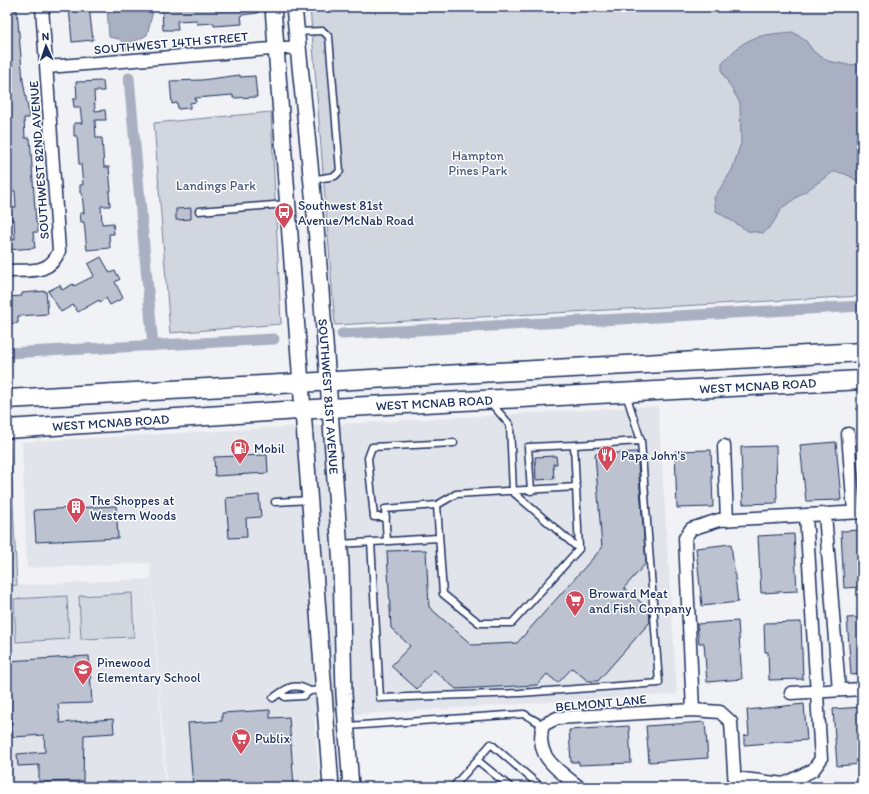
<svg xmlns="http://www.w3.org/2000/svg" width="869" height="794" font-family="Itim,sans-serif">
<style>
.built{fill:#e1e4ea}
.green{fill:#d2d6df;stroke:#76829e}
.water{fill:#a8b0c2;stroke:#707c9a}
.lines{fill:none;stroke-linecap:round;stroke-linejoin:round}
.canal{stroke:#a8b0c2;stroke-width:11}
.building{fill:#bcc2d0;stroke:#1b2f5e}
.service-casing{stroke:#1b2f5e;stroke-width:9}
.minor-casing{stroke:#1b2f5e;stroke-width:15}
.tertiary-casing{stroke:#1b2f5e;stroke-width:18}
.primary-casing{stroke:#1b2f5e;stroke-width:21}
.service{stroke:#fff;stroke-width:6}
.minor{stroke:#fff;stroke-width:12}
.tertiary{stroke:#fff;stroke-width:15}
.primary{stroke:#fff;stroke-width:18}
.labels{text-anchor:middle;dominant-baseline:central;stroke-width:3;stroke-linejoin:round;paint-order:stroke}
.street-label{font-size:13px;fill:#1b2f5e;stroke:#fff}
.park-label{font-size:13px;fill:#49597e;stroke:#fff}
.poi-label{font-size:13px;fill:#1b2f5e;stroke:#fff;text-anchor:start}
</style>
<rect width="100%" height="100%" fill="#f1f2f5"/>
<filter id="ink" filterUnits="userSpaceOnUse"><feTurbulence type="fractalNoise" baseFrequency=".025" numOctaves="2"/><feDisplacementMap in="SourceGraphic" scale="8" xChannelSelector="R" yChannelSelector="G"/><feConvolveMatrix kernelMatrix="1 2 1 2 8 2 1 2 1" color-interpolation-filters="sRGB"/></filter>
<g filter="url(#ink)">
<!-- built -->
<path class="built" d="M658,406l19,288 -363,23 6,70h-153l-17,-224 -123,5 -5,-126z
M151,579l14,208h-158v-201z"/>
<!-- green -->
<path class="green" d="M310,7h552v289l-527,29z
M271,112l10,212 -111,9 -16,-210z
M7,442h3l7,143 -10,1z
M132,593l2,44 -53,2 -2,-43z
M67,596l2,43 -53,3 -2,-43z"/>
<!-- water -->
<path class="water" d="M107,7h47l-7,28 -13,7 -25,-5z
M793,32l13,9 8,11 14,9 20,4 14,-1v123c-8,-10 -17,-15 -29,-15l-50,35 -12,19 -8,7 -15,-2 -32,-20 -2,-13 18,-28 9,-27 -1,-40 -18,-31v-8c23,-28 36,-29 71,-32z"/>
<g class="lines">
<!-- canal -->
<path class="canal" d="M123,7l3,38
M129,78l24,268
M342,334l520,-28
M7,353l267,-14"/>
</g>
<!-- building -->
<path class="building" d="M69,7h20l4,33 -21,2z
M169,7h88l1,6 -17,2 1,9 -28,2v-3l-17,1v-4l-20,1 1,9h-15l-1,-22z
M7,10h10l6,71 5,28 1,9h-5l1,20h5l6,85h2v9h-5l2,16 -28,2v-11h8l-1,-19h-3l-1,-12 6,-1 -1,-16h-6l-1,-16h2l-1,-18h-2z
M240,75v2l15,-1 2,21 -24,1v-3l-38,3 1,4 -6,1v5l-12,1 -1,-6 -5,1 -2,-23 32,-1z
M103,81l1,10h-10l1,20 10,-1 1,10h-11l1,18h6l2,29h5l2,24h-2l1,15h-9l1,18 11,-1 1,11h-5l1,14 -23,2 -3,-28h-3l-1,-9h4l-2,-20h-2v-8h3l-2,-21h-2l-2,-28h-3v-13h8l-2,-16h-6l-1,-8h4l-1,-17z
M191,208v11l-15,1v-11z
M101,257l9,16 5,-2 5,8 -5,3 8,16 -13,7 -4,-7 -6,4 -1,-2 -21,12 -5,-7 -12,7 -13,-21 12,-6 2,5 11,-6 1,2 20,-10 -6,-12z
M46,291l2,23 -30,2v7l-10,1 -1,-27 15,-1v-3z
M836,442l5,58 -35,1 -6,-56z
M776,446l1,57 -34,1 -2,-57z
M711,450l2,57 -36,1 -2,-57z
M637,452l9,111 -22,25 25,21 1,13 -52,59h-10l-16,-13 -14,15 -11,-9 -10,11 -81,4 -22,-19 -17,19 -26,-23 19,-20 -19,-18 -4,-77 39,-1 3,57 43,38 45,-2 85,-95 -7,-94z
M267,455l1,18 -53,3 -1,-19z
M556,456l1,8h-4l1,15 -18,1 -1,-23z
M259,495l2,22 -15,1 1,19 -18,1 -3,-40z
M116,506l2,32 -82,4 -2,-32z
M862,530v57l-18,1 -3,-57z
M794,534l3,57 -36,2 -3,-57z
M731,544l7,58 -36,4 -6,-58z
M862,617v57l-11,1 -4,-57z
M738,621l4,58 -35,3 -3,-39h-5l-2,-19z
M801,622l2,57 -34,1 -1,-28h-3l-1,-29z
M89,656l3,47 -34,1 2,19 53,-4 1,14 -30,2 -1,46 -44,1v-17l-21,1 -1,-12 28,-2 -1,-17 -31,2 -4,-33h-2v-43z
M804,704l3,36 -63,5v-9l5,-1 -2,-25z
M862,707v57l-25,2 -4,-57z
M270,710v8l19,-1 5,70h-101l-5,-64 34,-2v-8z
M705,722l3,36 -59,4 -3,-36z
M629,726l2,37 -52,2v-3h-8l-2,-32z"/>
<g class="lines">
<!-- service casing -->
<g class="service-casing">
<path id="service" d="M296,32l27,-1 6,6 11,134 -5,5 -24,4
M199,211l88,-7
M490,402l20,23 3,67 66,57
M531,491l-3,-44 46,-2
M275,502l35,-2
M437,505l6,89 36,29h33l67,-74 -5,-104 67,-4
M386,517h-12l-6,-59 4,-11 82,-4
M387,541l-2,-32 52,-4 19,-11 121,-7
M371,542l9,156 140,-5 139,-10 -18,-242 -15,-47
M340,544l98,-6
M280,693l5,4 18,-1 7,-5 13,-1
M273,698c13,-9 20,-17 37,-7
M347,726l177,-12 19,11
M477,760l14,-16 50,43
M453,787l24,-27 33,27"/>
</g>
<!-- minor casing -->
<g class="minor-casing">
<path id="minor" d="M47,67l250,-20
M7,271c22,-1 43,4 52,-20l-17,-244
M848,434l6,78
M724,446l3,74
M825,514l14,176
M791,693l71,-4
M693,710l-8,-172 6,-9 28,-9 143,-8
M735,778l49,6 29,-14 8,-11 -15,-244
M579,787c-22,-18 -45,-30 -36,-62l14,-7 136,-8 27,2 11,10 4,65"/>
</g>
<!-- tertiary casing -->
<g class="tertiary-casing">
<g id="tertiary">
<path d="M273,7l58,780"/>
<path id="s1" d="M294,7l21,207 13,167 13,184 3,129 7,93"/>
</g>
</g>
<!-- primary casing -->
<g class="primary-casing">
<g id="primary">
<path d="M7,399l855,-47"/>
<path id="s2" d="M7,429l323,-21 532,-28"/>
</g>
</g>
<!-- service -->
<use href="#service" class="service"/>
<!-- minor -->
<use href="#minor" class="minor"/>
<!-- tertiary -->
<use href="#tertiary" class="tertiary"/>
<!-- primary -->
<use href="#primary" class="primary"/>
</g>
</g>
<!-- icons -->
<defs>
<g id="bus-pin" transform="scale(1)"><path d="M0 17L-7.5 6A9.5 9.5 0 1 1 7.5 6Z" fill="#d1495b" stroke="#fff"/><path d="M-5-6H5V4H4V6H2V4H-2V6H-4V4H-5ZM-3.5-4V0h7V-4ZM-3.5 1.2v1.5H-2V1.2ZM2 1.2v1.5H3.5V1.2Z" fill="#fff"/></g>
<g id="fuel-pin" transform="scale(1)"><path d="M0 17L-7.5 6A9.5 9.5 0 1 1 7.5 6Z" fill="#d1495b" stroke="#fff"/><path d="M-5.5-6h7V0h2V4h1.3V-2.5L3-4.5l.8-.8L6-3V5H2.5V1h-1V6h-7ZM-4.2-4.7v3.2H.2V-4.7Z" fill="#fff"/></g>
<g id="restaurant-pin" transform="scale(1)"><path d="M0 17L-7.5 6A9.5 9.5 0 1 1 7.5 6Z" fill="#d1495b" stroke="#fff"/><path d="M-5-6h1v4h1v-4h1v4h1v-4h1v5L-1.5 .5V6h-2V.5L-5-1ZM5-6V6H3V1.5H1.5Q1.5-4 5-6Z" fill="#fff"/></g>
<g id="building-pin" transform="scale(1)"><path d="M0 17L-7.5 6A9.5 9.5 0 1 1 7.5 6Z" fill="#d1495b" stroke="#fff"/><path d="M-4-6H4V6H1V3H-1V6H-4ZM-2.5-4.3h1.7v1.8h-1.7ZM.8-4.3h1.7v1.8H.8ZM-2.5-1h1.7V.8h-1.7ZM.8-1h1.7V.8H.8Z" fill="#fff"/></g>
<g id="supermarket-pin" transform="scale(1)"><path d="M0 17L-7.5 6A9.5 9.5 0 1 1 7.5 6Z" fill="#d1495b" stroke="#fff"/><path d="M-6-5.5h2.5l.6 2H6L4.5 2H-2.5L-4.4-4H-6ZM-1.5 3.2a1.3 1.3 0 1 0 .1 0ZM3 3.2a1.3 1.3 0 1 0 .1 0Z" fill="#fff"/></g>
<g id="school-pin" transform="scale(1)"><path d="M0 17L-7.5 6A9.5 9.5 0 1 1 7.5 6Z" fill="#d1495b" stroke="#fff"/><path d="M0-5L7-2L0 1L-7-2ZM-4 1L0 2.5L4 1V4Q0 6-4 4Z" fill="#fff"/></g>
</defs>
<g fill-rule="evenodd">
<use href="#bus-pin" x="284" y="212"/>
<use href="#fuel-pin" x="240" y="448"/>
<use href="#restaurant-pin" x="607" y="455"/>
<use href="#building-pin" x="76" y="507"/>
<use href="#supermarket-pin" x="575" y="600"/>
<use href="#school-pin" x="83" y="669"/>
<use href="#supermarket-pin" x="241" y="738"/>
</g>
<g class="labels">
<!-- street labels -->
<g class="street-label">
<text transform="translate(171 43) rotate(-5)">SOUTHWEST 14TH STREET</text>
<text transform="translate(39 160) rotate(-94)">SOUTHWEST 82ND AVENUE</text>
<text stroke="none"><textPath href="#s2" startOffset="752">WEST MCNAB ROAD</textPath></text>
<text stroke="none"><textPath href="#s1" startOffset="391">SOUTHWEST 81ST AVENUE</textPath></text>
<text stroke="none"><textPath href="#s2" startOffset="428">WEST MCNAB ROAD</textPath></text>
<text stroke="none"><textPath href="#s2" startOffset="104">WEST MCNAB ROAD</textPath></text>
<text transform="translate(601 703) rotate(-5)">BELMONT LANE</text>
</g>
<!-- park labels -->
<g class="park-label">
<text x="478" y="155">Hampton<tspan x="478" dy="15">Pines Park</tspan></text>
<text x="216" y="185">Landings Park</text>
</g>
<!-- poi labels -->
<g class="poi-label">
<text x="298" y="205">Southwest 81st<tspan x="298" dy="15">Avenue/McNab Road</tspan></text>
<text x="254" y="448">Mobil</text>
<text x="621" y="455">Papa John's</text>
<text x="90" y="500">The Shoppes at<tspan x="90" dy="15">Western Woods</tspan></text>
<text x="589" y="593">Broward Meat<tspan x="589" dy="15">and Fish Company</tspan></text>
<text x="97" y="662">Pinewood<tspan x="97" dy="15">Elementary School</tspan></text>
<text x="255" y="738">Publix</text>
</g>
</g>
<!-- margin -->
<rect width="869" height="794" fill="none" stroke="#fff" stroke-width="24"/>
<rect x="12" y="12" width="845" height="770" fill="none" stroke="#1b2f5e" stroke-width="1.5" filter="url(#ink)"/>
<!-- north arrow -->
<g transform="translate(46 46) rotate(357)" stroke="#ffffff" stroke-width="3" paint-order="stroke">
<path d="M0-3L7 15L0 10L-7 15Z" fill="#1b2f5e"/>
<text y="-6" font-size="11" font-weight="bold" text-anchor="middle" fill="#1b2f5e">N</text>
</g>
</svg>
